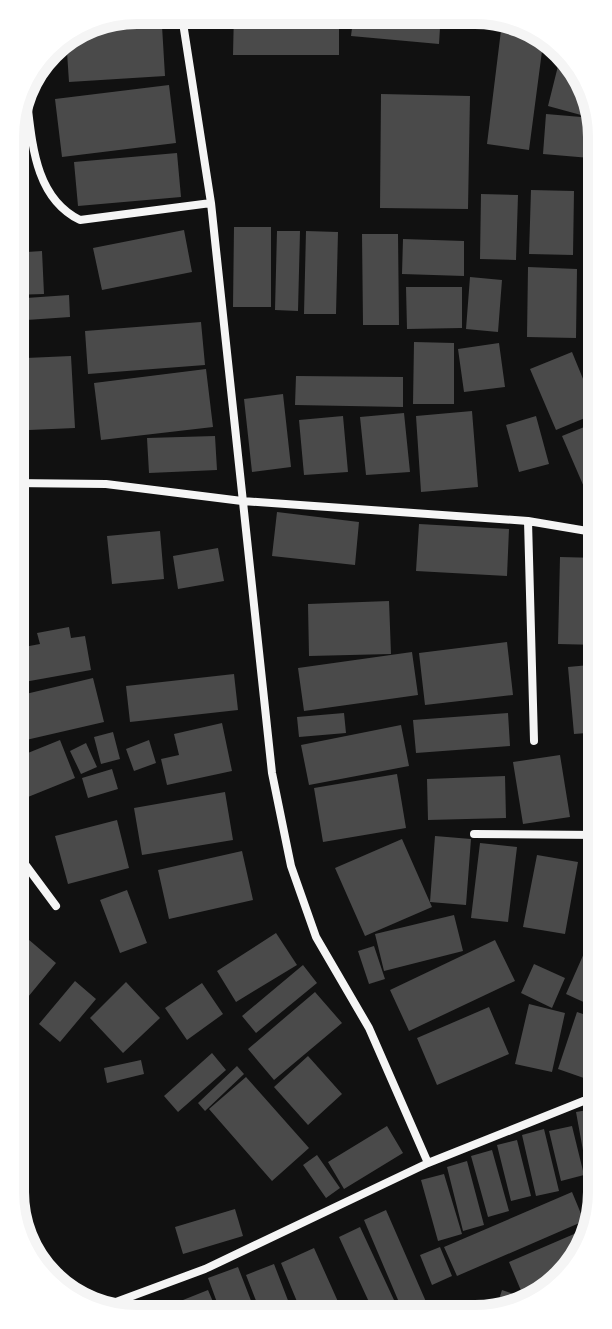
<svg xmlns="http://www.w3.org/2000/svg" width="612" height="1329" font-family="Lora,serif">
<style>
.building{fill:#4a4a4a}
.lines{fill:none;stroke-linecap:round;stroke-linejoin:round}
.minor{stroke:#f5f5f5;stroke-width:8}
.rim{fill:none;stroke:#f5f5f5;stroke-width:10}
</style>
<rect width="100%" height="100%" fill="#111"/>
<!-- building -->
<path class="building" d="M234,11h105v44h-106z
M354,12h87l-2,32 -88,-8z
M503,14l41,22 -15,114 -42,-6z
M162,26l3,50 -96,6 -3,-45 14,-6z
M563,46l33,55 -4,17 -44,-12z
M169,85l7,58 -114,14 -7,-58z
M381,94l89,2 -2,113 -88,-1z
M546,114l47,4 -3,40 -47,-4z
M177,153l4,44 -103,9 -4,-44z
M531,190l43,1 -1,64 -44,-1z
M481,194l37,1 -2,65 -36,-1z
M596,198l2,1v69l-11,-2z
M234,227h37v80h-38z
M184,230l8,42 -90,18 -9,-42z
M277,231h23l-2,80 -23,-1z
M306,231l32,1 -2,82h-32z
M362,234h36l1,91h-36z
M403,239l61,2v35l-62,-2z
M42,251l2,43 -32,1 -1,-42z
M528,267l49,2 -1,69 -49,-1z
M470,277l32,3 -4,52 -32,-3z
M406,287h56v41l-55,1z
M69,295l1,22 -58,4v-22z
M201,322l4,43 -117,9 -3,-43z
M598,339l1,38h-1l-13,-33z
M414,342l40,1v61h-41z
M499,343l6,44 -41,5 -6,-43z
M572,352l25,61 -41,17 -26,-61z
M71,356l4,72 -46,2 -3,-72z
M13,369l14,66 -13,3 -2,-8z
M206,369l7,58 -112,13 -7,-57z
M296,376l107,1v30l-108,-2z
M283,394l8,73 -39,5 -8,-73z
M472,411l6,76 -57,5 -5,-76z
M404,413l6,59 -44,3 -6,-58z
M343,416l5,56 -44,3 -5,-55z
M536,416l13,48 -30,8 -13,-47z
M599,421v68l-12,5 -25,-58z
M215,436l2,34 -68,3 -2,-35z
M277,512l82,10 -4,43 -83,-9z
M419,524l90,5 -2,47 -91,-5z
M160,531l4,48 -52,5 -5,-48z
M218,548l6,33 -46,8 -5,-33z
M560,557l39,1 1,87 -42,-1z
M14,558l14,68 -15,3 -1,-70z
M389,601l2,53 -82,2 -1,-52z
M69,627l2,11 14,-2 6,34 -78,14v-35l27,-5 -3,-11z
M507,642l6,53 -88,10 -6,-52z
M412,652l6,43 -114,16 -6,-43z
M600,664v68l-26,2 -6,-67z
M234,674l4,36 -108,12 -4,-36z
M93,678l11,44 -91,21v-46z
M344,713l2,20 -47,4 -2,-20z
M508,713l2,33 -94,7 -3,-33z
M222,723l10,48 -65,14 -6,-26 18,-4 -5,-21z
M401,725l8,41 -100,19 -8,-40z
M113,732l7,27 -19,5 -7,-27z
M60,740l15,38 -52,21 -10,-23v-17z
M149,740l7,23 -22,8 -8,-22z
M86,743l11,24 -16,7 -11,-23z
M560,755l10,62 -47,7 -10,-62z
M112,769l6,20 -30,9 -6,-20z
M397,774l9,54 -83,14 -9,-54z
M505,776l1,42 -78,2 -1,-41z
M225,792l8,48 -91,15 -8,-47z
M117,820l12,48 -61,16 -13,-48z
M435,836l36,3 -5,66 -36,-3z
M402,839l30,68 -67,29 -30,-68z
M480,843l37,4 -9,75 -37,-4z
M242,851l11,49 -84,19 -11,-49z
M537,855l41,7 -13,72 -42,-7z
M127,890l20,53 -27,10 -20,-53z
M454,915l9,36 -79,20 -9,-37z
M14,927l42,36 -42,51z
M276,933l21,32 -61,37 -19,-31z
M495,940l20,41 -106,50 -19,-41z
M374,946l11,33 -16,5 -11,-33z
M585,951l16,7v52l-35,-16z
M534,964l31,14 -13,30 -31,-15z
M303,965l14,18 -61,50 -14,-17z
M75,981l21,18 -36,43 -21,-18z
M126,982l34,36 -37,35 -33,-35z
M202,983l21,31 -36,26 -22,-32z
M315,992l27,31 -68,57 -26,-31z
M529,1004l36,9 -13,59 -37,-8z
M489,1007l20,47 -72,31 -20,-47z
M577,1012l24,8v64l-43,-15z
M212,1053l14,17 -48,42 -14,-16z
M308,1056l34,38 -34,31 -34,-38z
M141,1060l3,14 -37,9 -3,-15z
M237,1066l7,8 -39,37 -7,-8z
M246,1077l63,71 -37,33 -63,-72z
M599,1108l3,55 -16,4 -10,-55z
M387,1126l16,27 -59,36 -16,-27z
M572,1126l12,49 -23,6 -12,-50z
M544,1129l15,62 -23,5 -14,-61z
M517,1140l14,56 -20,5 -14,-56z
M492,1150l17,61 -21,6 -17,-61z
M317,1155l23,33 -14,10 -23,-33z
M467,1161l17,64 -21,6 -16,-64z
M444,1174l18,60 -24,7 -17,-61z
M572,1192l12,29 -127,55 -13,-29z
M235,1209l8,27 -60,18 -8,-27z
M386,1210l41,94 -23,10 -40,-94z
M360,1227l41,88h-26l-36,-78z
M588,1228l-12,42 -54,23 -13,-31z
M440,1247l12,29 -20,9 -12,-30z
M314,1248l30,67 -41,1 -22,-53z
M274,1264l20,52h-32l-16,-41z
M238,1267l19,49h-35l-14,-38z
M208,1290l11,26h-29l-7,-16z
M502,1290l29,10 -23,15h-14z
M183,1305l4,11h-25l-1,-3z"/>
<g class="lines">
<!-- minor -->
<path class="minor" d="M181,10l30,193 61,570 19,93 25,71 53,91 59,135
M26,93c6,46 7,104 54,127l131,-17
M12,483l94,1 136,17 286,20 71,12
M528,521l6,220
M474,834l126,1
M13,848l43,58
M97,1309l108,-40 223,-106 173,-69"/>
</g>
<!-- crop -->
<path d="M0 0H612V1329H0ZM137 24H475A113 113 0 0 1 588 137V1192A113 113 0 0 1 475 1305H137A113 113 0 0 1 24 1192V137A113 113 0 0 1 137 24Z" fill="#fff" fill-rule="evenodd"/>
<path class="rim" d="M137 24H475A113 113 0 0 1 588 137V1192A113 113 0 0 1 475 1305H137A113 113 0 0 1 24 1192V137A113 113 0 0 1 137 24Z"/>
</svg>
